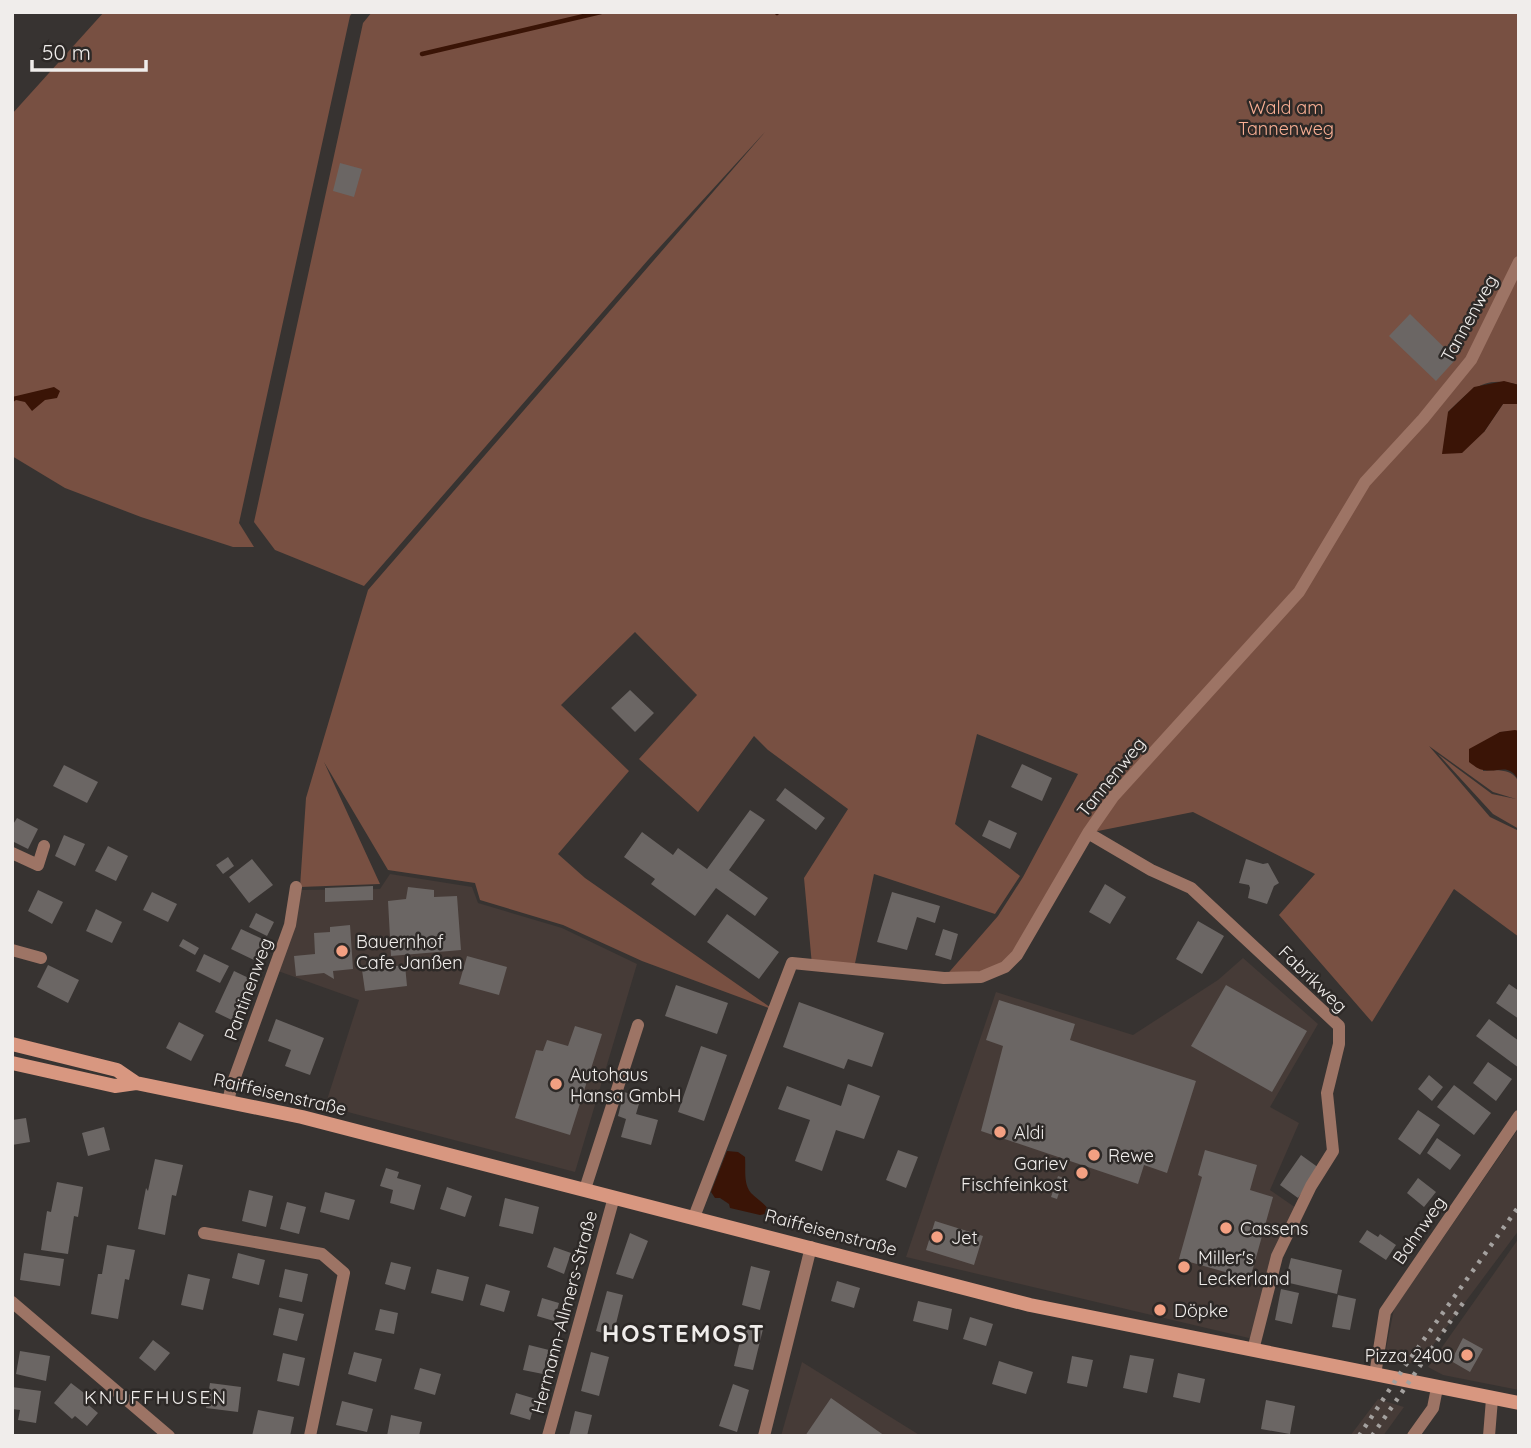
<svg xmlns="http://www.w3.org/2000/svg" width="1531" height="1448" font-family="Quicksand,sans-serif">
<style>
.built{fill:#463b37}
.green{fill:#785042}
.water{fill:#3a1406}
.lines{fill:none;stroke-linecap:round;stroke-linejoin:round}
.stream{stroke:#3a1406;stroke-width:4.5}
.building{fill:#6b6664}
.street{stroke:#9d7465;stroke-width:12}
.secondary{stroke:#d89780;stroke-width:14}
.rail{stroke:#a4a19f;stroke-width:4.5;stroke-dasharray:3.5 7;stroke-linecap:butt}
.poi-dot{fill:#f3a082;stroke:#2d2927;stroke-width:2.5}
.labels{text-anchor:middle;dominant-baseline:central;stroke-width:5;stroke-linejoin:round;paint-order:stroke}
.park-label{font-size:18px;fill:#f9af94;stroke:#2d2927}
.street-label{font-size:18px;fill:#f0edeb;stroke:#2d2927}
.poi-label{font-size:18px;fill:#f0edeb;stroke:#2d2927;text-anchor:start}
.neighbourhood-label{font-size:19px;letter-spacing:2px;fill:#f0edeb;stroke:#2d2927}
.district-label{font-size:24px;font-weight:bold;letter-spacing:2px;fill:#f0edeb;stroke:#2d2927}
</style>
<rect width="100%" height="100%" fill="#373331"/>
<!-- built -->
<path class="built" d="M390,874l82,13 6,16 84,25 75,36 -62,208 -250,-66 34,-106 -81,-29 22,-81 80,-1z
M1243,958l75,66 -48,83 29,16 -29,67 29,20 -46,129 -347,-82 90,-265 137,43 85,-55z
M1519,1128v102l-100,134 -35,-5 10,-50z
M1519,1238v152l-76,-15 -15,-8z
M802,1362l119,74h-140z
M1378,1399l26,8 -21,29h-33z"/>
<!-- green -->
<path class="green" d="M104,12h249l-3,4 -111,507 15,24h-21l-92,-30 -76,-29 -53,-32v-342z
M372,12h1147v373c-36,-10 -48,5 -71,27l36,20 19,-28h16v327l-19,1 -14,10 -3,29c48,-6 36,21 36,58l-26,-15 -55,-60 54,40 24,5 -23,-7 -64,-46 61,71 29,14v106l-65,-48 -82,133 -93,-107 36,-41 -122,-62 -105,21 -83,134 -61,11 54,-62 25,-39 55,-103 -101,-40 -22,90 65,52 -25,38 -121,-40 -20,94 -42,-3 -8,-87 44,-69 -80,-59 -14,-14 -56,76 -59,-53 58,-64 -62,-63 -74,73 68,66 -71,83 27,24 189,132 -132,-49 -79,-36 -83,-25 -5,-17 -87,-13 -64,-108 56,122 -80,3 6,-89 62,-208 397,-458 -117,128 -284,326 -89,-36 -21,-28 109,-499z"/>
<!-- water -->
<path class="water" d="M1504,381l15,4v19h-16l-19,28 -22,21 -20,1 6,-42 26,-25z
M54,387l6,4 -3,7 -12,2 -13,11 -7,-9 -9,-2 -4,3v-6z
M1515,730l4,1v50c-10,-19 -20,-8 -35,-11 -5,0 -11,-5 -15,-8v-13l31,-17z
M727,1151l11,1 7,5c1,12 -2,26 6,36 6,6 13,10 18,17l-4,4 -5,1 -30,-7 -1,-4 -9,-6h-5l-4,-6z"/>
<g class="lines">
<!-- stream -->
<path class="stream" d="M776,12l1,1
M422,54l179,-42"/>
</g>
<!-- building -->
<path class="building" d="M340,163l22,6 -8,28 -21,-6z
M1410,314l46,45 -20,22 -47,-45z
M630,690l24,23 -19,19 -24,-24z
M1022,764l30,14 -10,23 -31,-14z
M64,765l34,17 -11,21 -34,-17z
M785,788l40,30 -9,12 -40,-30z
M750,810l15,10 -36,50 39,28 -13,18 -39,-28 -21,28 -44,-32 4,-5 -31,-22 18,-25 31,23 5,-7 29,21z
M17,818l21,11 -10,20 -16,-8v-15z
M989,820l28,13 -7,16 -28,-13z
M64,835l21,9 -10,22 -20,-10z
M108,846l20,10 -12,25 -21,-10z
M228,857l6,9 -11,8 -7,-9z
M252,859l21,26 -24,18 -20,-26z
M1246,859l17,5 5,-1 11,20 -5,3 -7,18 -19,-6 2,-10 -1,-3 -10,-2z
M1105,884l21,13 -16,27 -21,-12z
M373,886v14l-48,2v-14z
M408,887l26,3v7l23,-1 4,54 -70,6 -3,-55 18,-2z
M38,890l25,12 -11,22 -24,-13z
M152,892l25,12 -9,18 -25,-12z
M892,892l48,14 -5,17 -18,-6 -10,33 -30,-8z
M96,909l26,13 -10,21 -26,-12z
M256,913l18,9 -7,14 -18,-9z
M727,914l52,38 -20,27 -52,-37z
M1198,921l26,15 -22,38 -26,-15z
M350,925l3,44 -20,2 1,8 -10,-6 -28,3 -2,-20 21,-2 -1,-21 16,-1v-5z
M241,929l30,14 -9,21 -31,-15z
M943,929l15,5 -7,26 -16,-5z
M183,939l16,9 -4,7 -16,-9z
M204,954l25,12 -9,17 -24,-12z
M467,956l40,11 -8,28 -40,-11z
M48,965l31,15 -11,23 -31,-16z
M405,965l2,21 -42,5 -3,-21z
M234,971l23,11 -19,41 -23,-11z
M1509,984l10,7v28l-23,-16z
M676,985l52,18 -11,31 -52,-18z
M1226,985l81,46 -35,61 -81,-46z
M999,1000l76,24 -5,16 126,41 -29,92 -23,-8 -6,19 -157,-53 22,-85 -17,-6z
M799,1002l85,31 -12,34 -24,-8 -4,10 -61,-22z
M276,1019l48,19 -14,37 -25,-9 6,-16 -23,-9z
M1489,1019l30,22v27l-43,-32z
M179,1022l25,13 -13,26 -25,-13z
M575,1026l27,8 -32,101 -55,-17 21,-68 7,1 4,-11 21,6z
M701,1046l26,9 -23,66 -26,-9z
M1488,1062l24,17 -16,22 -23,-18z
M1429,1075l14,12 -11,14 -14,-12z
M848,1084l32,12 -16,43 -28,-9 -14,41 -27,-10 15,-41 -32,-11 9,-23 54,20z
M1454,1085l37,28 -17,22 -37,-28z
M624,1092l17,5 -5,17 22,6 -7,25 -30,-8 5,-18 -8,-3z
M1418,1110l22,15 -20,30 -22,-16z
M26,1118l4,24 -18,3v-25z
M104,1127l6,23 -22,6 -6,-23z
M1437,1138l24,17 -11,15 -23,-17z
M898,1150l20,7 -12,31 -20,-8z
M1205,1150l52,15 -7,25 23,7 -23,82 -71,-20 23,-82 -4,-2z
M1301,1155l18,13 -21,30 -18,-13z
M155,1159l28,6 -7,31 -4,-1 -7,40 -27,-6 8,-41 2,3z
M386,1168l13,4 -2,6 24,7 -7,25 -24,-7 3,-13 -13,-4z
M1058,1176l6,2 -7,21 -6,-2z
M1418,1178l18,14 -12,15 -17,-14z
M57,1182l26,5 -5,30 -4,-1 -6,38 -27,-4 6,-39 4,1z
M447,1187l25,9 -7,21 -25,-8z
M249,1190l24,6 -7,31 -24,-6z
M325,1192l30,8 -6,20 -29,-8z
M505,1198l34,9 -6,27 -34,-8z
M287,1202l19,5 -7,27 -19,-5z
M935,1221l48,15 -9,29 -48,-15z
M1367,1230l11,7 2,-3 16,11 -10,15 -27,-18z
M630,1233l18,8 -15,38 -17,-5z
M107,1245l28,5 -6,30 -4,-1 -7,40 -27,-5 7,-40h4z
M554,1247l17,6 -7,21 -17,-7z
M24,1253l40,6 -4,27 -40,-6z
M238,1253l27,7 -6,25 -27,-7z
M1291,1258l51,12 -5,24 -52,-12z
M391,1262l20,5 -6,23 -20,-6z
M751,1266l19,5 -10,39 -18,-5z
M285,1269l23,5 -6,28 -23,-5z
M437,1269l32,8 -6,24 -32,-8z
M188,1274l22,5 -7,31 -22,-5z
M837,1281l23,7 -6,20 -23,-7z
M486,1284l24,7 -6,21 -24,-7z
M1281,1289l18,4 -7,31 -17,-4z
M607,1291l16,4 -10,41 -17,-5z
M1338,1295l18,4 -6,31 -18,-3z
M542,1298l17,5 -5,18 -17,-5z
M918,1301l34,8 -4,21 -35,-9z
M279,1308l25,6 -7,27 -24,-6z
M380,1309l18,4 -4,21 -19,-4z
M970,1317l23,7 -7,22 -23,-7z
M744,1324l19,5 -10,41 -19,-4z
M1463,1338l20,11 -13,23 -19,-11z
M153,1340l17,13 -15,18 -16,-13z
M529,1345l20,5 -6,24 -20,-4z
M20,1351l30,5 -4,25 -30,-7z
M354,1352l28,7 -6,23 -28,-8z
M591,1352l18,5 -10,39 -18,-5z
M283,1353l22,5 -6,28 -22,-5z
M1130,1355l24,4 -7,34 -24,-5z
M1072,1356l21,4 -6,27 -20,-4z
M999,1361l34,11 -7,22 -34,-10z
M420,1368l21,6 -6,21 -21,-6z
M1178,1373l27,6 -5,24 -27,-6z
M71,1383l17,13 -4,5 14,12 -11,13 -12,-10 -3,3 -18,-16z
M210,1383l31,4 -3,25 -32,-4z
M733,1384l16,6 -12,42 -18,-6z
M12,1387l29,4 -5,32 -18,-3 2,-10 -8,-1z
M516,1393l20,6 -6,21 -20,-6z
M831,1398l54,38h-80z
M1266,1400l29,6 -5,28 -29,-5z
M342,1401l31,8 -6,23 -31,-7z
M258,1410l36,7 -4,19h-38z
M575,1411l17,4 -5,21h-18z
M391,1415l31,7 -3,14h-32z"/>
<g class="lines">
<!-- street -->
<path class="street" d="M1088,833l63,37 40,18 148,138v18l-12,49 6,58 -22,35 -34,70 -24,94
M12,853l26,12 6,-19
M12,950l29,8
M228,1101l4,-16 58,-160 6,-38
M585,1189l53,-164
M694,1217l98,-254 152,15 37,-1 24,-10 12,-12 71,-122 25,-36 186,-205 66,-110 58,-63 48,-59 48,-98
M204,1233l118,21 22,19 -34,163
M12,1302l157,134
M1375,1375l10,-63 134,-196
M548,1436l66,-239
M764,1436l47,-189
M1413,1436l20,-28 4,-20
M1489,1436l3,-37"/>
<!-- secondary -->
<path class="secondary" d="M12,1044l105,26 19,13
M12,1063l103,23 21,-3 166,34 728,188 489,98"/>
<!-- rail -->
<path class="rail" d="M1359,1436l46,-70 114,-160
M1372,1436l91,-133"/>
</g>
<!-- markers -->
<g class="poi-dot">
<circle cx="342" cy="951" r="7"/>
<circle cx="556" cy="1084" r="7"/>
<circle cx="1000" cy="1132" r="7"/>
<circle cx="1094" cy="1155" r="7"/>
<circle cx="1082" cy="1173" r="7"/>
<circle cx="1226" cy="1228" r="7"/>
<circle cx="937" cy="1237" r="7"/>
<circle cx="1184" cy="1267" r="7"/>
<circle cx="1160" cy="1310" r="7"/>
<circle cx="1467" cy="1355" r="7"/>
</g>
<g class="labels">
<!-- park labels -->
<g class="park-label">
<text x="1286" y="107">Wald am<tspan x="1286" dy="21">Tannenweg</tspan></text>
</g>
<!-- street labels -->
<g class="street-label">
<text transform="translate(1469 318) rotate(-61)">Tannenweg</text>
<text transform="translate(1111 777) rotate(-51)">Tannenweg</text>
<text transform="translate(1313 979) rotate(44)">Fabrikweg</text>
<text transform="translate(248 989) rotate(-70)">Pantinenweg</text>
<text transform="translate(280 1094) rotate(13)">Raiffeisenstraße</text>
<text transform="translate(1419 1230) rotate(-55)">Bahnweg</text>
<text transform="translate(831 1232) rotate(15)">Raiffeisenstraße</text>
<text transform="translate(564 1312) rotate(-75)">Hermann-Allmers-Straße</text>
</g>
<!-- poi labels -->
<g class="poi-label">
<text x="356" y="941">Bauernhof<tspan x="356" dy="21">Cafe Janßen</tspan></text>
<text x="570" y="1074">Autohaus<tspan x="570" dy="21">Hansa GmbH</tspan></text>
<text x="1014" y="1132">Aldi</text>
<text x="1108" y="1155">Rewe</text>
<text x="1068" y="1163" text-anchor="end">Gariev<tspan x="1068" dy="21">Fischfeinkost</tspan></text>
<text x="1240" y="1228">Cassens</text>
<text x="951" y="1237">Jet</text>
<text x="1198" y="1257">Miller's<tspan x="1198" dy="21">Leckerland</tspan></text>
<text x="1174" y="1310">Döpke</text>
<text x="1453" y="1355" text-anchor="end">Pizza 2400</text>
</g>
<!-- neighbourhood labels -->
<g class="neighbourhood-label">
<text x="156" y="1397">KNUFFHUSEN</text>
</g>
<!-- district labels -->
<g class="district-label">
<text x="684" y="1333">HOSTEMOST</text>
</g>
</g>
<!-- border -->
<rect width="1531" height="1448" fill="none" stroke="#f0edeb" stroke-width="28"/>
<!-- scale -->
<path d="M32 60v10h114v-10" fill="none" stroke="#f0edeb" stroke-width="3.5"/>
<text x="42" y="60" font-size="21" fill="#f0edeb" stroke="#2d2927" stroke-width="5" paint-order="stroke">50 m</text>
</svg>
